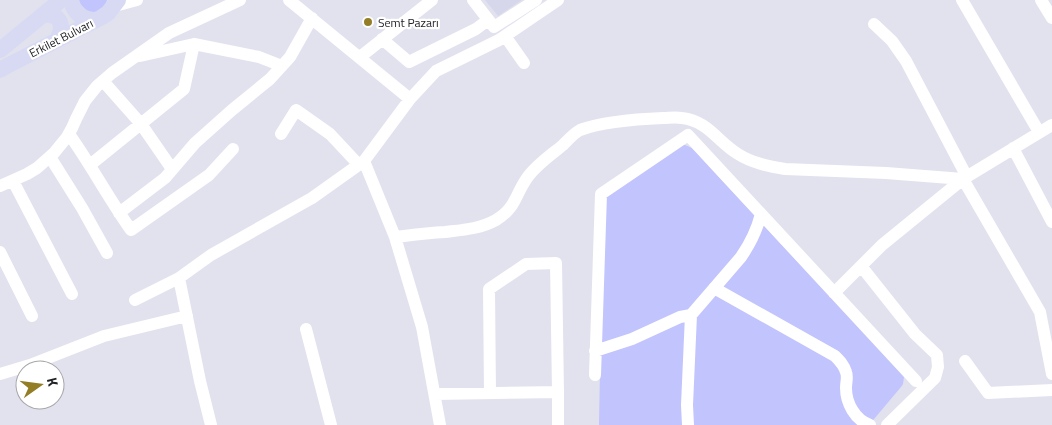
<svg xmlns="http://www.w3.org/2000/svg" width="1052" height="425" font-family="'Titillium Web',sans-serif">
<style>
.built{fill:#d6d7eb}
.green{fill:#c1c4fd}
.lines{fill:none;stroke-linecap:round;stroke-linejoin:round}
.minor{stroke:#fff;stroke-width:12}
.major{stroke:#d8daf4;stroke-width:16}
.poi-dot{fill:#937e25;stroke:#fff;stroke-width:2}
.labels{text-anchor:middle;dominant-baseline:central;stroke-width:4.5;stroke-linejoin:round;paint-order:stroke}
.poi-label{font-size:12px;fill:#222327;stroke:#fff;text-anchor:start}
.street-label{font-size:12px;fill:#222327;stroke:#fff}
</style>
<rect width="100%" height="100%" fill="#e1e2ee"/>
<!-- built -->
<path class="built" d="M485,0h37l-24,16z"/>
<!-- green -->
<path class="green" d="M76,0h31l-2,8 -14,7z
M680,145h5l7,3 212,229 -1,7 -2,3 -32,38h-270l4,-220 3,-8z"/>
<g class="lines">
<!-- minor -->
<path class="minor" d="M289,0l121,99
M473,0l21,27 42,-27
M962,0l77,132
M1041,0l11,18
M111,7l26,-7
M874,24l18,17 14,20 61,116
M505,36l19,27
M382,39l27,23 67,-33 12,-9
M140,56l54,-12 65,13 23,9
M360,57l72,-57
M103,81l38,43 31,45
M69,134c22,31 40,65 62,96l78,-55 24,-26
M281,134l15,-24 34,24 29,31
M1013,148l39,74
M50,157l32,51 25,45
M364,161l31,76 27,90 18,98
M90,165l94,-76 10,-45
M13,181l59,113
M0,186l27,-12 10,-6 17,-15 13,-16 5,-9 4,-9 9,-18 12,-15 15,-13 57,-40 71,-33
M119,213l46,-35 30,-35 37,-33 38,-31 20,-22 22,-39
M395,237c17,-2 33,-4 50,-5 17,-2 35,-3 51,-12 20,-12 19,-25 31,-42 9,-13 24,-23 36,-33 5,-5 11,-12 17,-15 25,-9 57,-11 83,-12 6,0 12,-1 19,0 26,3 35,23 56,36 14,9 30,12 47,15l101,4 77,6 77,133 12,62
M0,252l32,64
M861,266l54,68 22,21 1,12 -3,11 -48,47
M714,288l121,68c5,5 9,9 11,16 2,5 0,10 0,16 0,15 9,32 24,37
M834,293l48,-48 81,-66 89,-54
M135,300l44,-22
M306,329l25,96
M595,351l37,-12 48,-22 11,-2
M965,361l23,32 64,-3
M0,374l30,-9 74,-29 83,-20
M595,375l6,-181 87,-59 228,246
M490,393l-1,-104 37,-25 30,-1 2,129v33
M435,394l123,-2
M211,425l-11,-44 -21,-103 32,-23 101,-57 52,-37 46,-62 26,-28 63,-31 59,-40
M688,425l-1,-20 4,-90 50,-58c9,-13 16,-27 20,-43"/>
<!-- major -->
<path class="major" d="M71,0c3,14 12,20 25,20
M43,15c19,-2 22,12 13,26
M0,50l61,-50
M0,70l5,-3 97,-50 6,-4 10,-13"/>
</g>
<!-- markers -->
<circle class="poi-dot" cx="368" cy="22" r="5"/>
<g class="labels">
<!-- poi labels -->
<g class="poi-label">
<text x="378" y="22">Semt Pazarı</text>
</g>
<!-- street labels -->
<g class="street-label">
<text transform="translate(61 38) rotate(-27)">Erkilet Bulvarı</text>
</g>
</g>
<!-- north arrow -->
<g transform="translate(40 385) rotate(76)"><circle r="24" fill="#ffffff" stroke="#a7a7a9"/>
<path d="M0-4L9 19L0 12L-9 19Z" fill="#937e25"/>
<text y="-8" font-size="14" font-weight="bold" text-anchor="middle" fill="#222327">K</text>
</g>
</svg>
